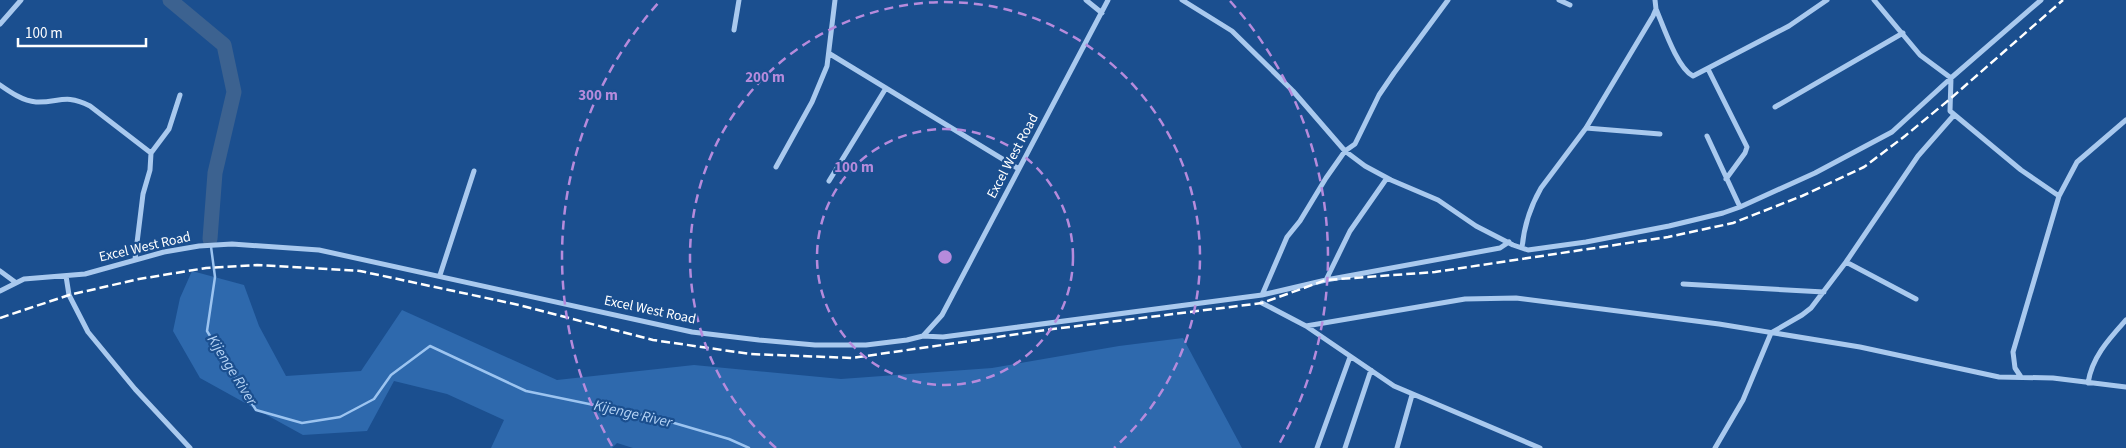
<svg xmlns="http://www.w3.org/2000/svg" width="2126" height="448" font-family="'Source Sans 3',sans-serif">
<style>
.green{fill:#2e69ad}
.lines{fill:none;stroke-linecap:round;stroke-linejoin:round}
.stream{stroke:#9cc4f0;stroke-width:2.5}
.river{stroke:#3c6290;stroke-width:15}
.street{stroke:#a9c9ee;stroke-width:5}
.rail{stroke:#fff;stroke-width:2.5;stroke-dasharray:9 4;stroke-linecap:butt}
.ring{fill:none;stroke:#b68bdc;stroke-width:2.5;stroke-dasharray:9 6}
.labels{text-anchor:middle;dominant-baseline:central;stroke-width:4.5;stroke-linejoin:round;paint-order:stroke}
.street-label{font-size:14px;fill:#fff;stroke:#1b4f8f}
.water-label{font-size:15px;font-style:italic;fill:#b5d3f5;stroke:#1b4f8f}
.centre{fill:#b68bdc;stroke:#1b4f8f;stroke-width:2.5}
.ring-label{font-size:15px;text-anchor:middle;font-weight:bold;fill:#b68bdc;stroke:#1b4f8f;stroke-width:4.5;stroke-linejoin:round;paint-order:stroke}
</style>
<rect width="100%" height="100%" fill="#1b4f8f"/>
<!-- green -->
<path class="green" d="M192,271l52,14 15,41 27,50 75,-5 41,-61 155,70 137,-15 147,14 151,-11 127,-22 64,-8 59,110h-609l-16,-5 -5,5h-121l13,-28 -57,-26 -53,-13 -27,50 -64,4 -103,-57 -27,-47 7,-33z"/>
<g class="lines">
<!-- stream -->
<path class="stream" d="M210,239l5,38 -8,54 49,79 46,13 38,-6 34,-18 17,-24 39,-29 96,45 131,27 72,21 20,9"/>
<!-- river -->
<path class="river" d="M170,0l54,45 10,47 -19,81 -5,66"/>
<!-- street -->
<path class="street" d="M1086,0l16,13
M1182,0l50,31 61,60 52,60 20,15 26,14 47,20 38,26 37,19 15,5 58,-8 83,-16 54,-13 17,-6 75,-34 77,-41 59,-54 90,-78
M1559,0l11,5
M1874,0l46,55 31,23 -1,33 71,59 38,26
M1656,9c7,16 21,59 37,67l96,-50 38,-26
M0,24l21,-24
M734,30l5,-30
M830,54l189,115
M1708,69l39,78 -2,6 -19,26
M0,85c10,7 23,16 36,17 23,1 29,-9 54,4l61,47 -1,17 -7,24 -8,65
M1775,107l128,-74
M1586,128l74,6
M1707,136l33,71
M151,153l18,-24 11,-34
M776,167l36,-65 15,-36 8,-66
M829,181l57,-93
M1522,248c2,-22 8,-41 19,-60l45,-60 67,-112 3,-7 -1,-9
M1846,262l70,37
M0,271l15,11
M440,275l34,-104
M66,276l3,19 19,37 47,57 55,59
M1326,280l24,-49 37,-53
M1683,284l141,8
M0,291l24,-12 61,-5 79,-22 35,-6 33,-2 87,6 373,82 67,8 56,5h51l41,-5 16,-4 19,-21 166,-315
M1262,295l25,-58 13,-16 26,-43 19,-27 10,-7 24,-49 15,-22 54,-73
M1262,303l44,23 88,60 146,62
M1306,326l159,-27 51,-1 203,26 141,23 139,30 54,1 73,9
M923,336l20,1 319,-42 64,-15 174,-32 9,-6
M2021,377l-6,-9 -2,-16 46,-156 18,-34 49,-42
M2088,383c4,-26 21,-44 38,-63
M1317,448l33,-91
M1345,448l26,-78
M1397,448l15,-53
M1715,448l28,-48 28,-67 31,-18 9,-7 35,-46 72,-106 36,-41"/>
<!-- rail -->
<path class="rail" d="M0,318l69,-23 70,-16 67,-11 51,-3 103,6 159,34 134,35 97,14 102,4 201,-29 209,-26 64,-23 109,-8 233,-35 65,-14 69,-27 62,-29 41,-31 45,-37 113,-99"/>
</g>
<!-- distance rings -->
<g class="ring">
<circle cx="945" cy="257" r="128"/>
<path d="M776 448A255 255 0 1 1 1114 448"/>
<path d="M612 446A383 383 0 0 1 660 1M1230 1A383 383 0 0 1 1278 446"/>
</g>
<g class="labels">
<!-- street labels -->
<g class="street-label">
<text transform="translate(1013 156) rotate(-62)">Excel West Road</text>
<text transform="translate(145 247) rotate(-13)">Excel West Road</text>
<text transform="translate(650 310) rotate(12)">Excel West Road</text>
</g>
<!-- water labels -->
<g class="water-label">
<text transform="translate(232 370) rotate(58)">Kijenge River</text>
<text transform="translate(633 414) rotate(13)">Kijenge River</text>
</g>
</g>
<circle cx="945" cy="257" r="8" class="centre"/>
<g class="ring-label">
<text x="765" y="82">200 m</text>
<text x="598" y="100">300 m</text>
<text x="854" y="172">100 m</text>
</g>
<!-- scale -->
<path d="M18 38v8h128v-8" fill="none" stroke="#ffffff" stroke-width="2.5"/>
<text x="25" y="38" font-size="15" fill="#ffffff" stroke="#1b4f8f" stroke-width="4" paint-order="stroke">100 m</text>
</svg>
